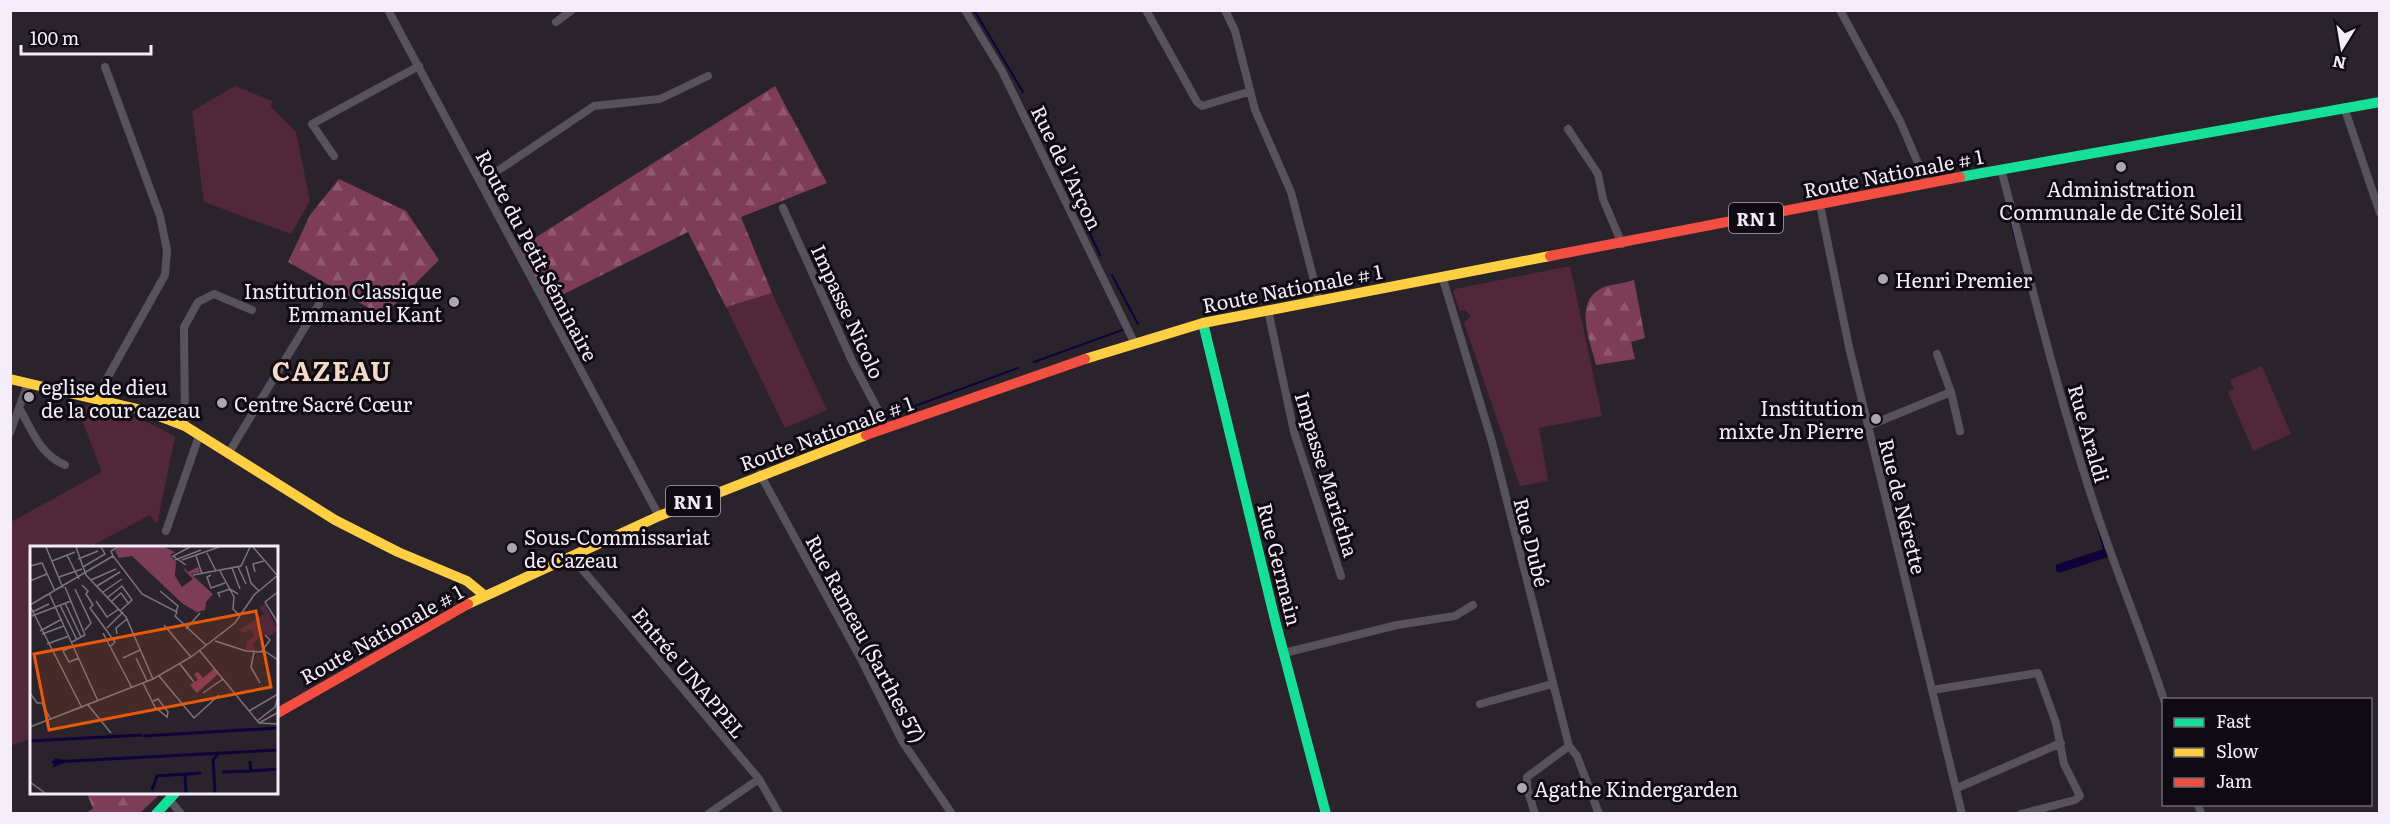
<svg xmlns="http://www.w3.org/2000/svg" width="2390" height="824" font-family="Literata,serif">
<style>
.grass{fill:#522739}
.forest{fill:url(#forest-firs)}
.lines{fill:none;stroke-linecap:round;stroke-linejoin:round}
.stream{stroke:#0d0338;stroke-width:2}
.canal{stroke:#0d0338;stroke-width:9}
.street{stroke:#56535c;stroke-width:8}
.fast{stroke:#16e098;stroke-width:10}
.slow{stroke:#ffcf43;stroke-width:10}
.jam{stroke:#f24e42;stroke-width:10}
.poi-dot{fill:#ada6b1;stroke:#100b12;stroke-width:2}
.labels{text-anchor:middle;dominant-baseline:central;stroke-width:6;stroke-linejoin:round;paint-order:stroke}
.shield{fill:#100b12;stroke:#b0a8b3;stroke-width:1.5}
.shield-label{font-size:18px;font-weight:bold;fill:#f4ecf8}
.street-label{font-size:20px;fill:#f4ecf8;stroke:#100b12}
.poi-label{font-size:20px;fill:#f4ecf8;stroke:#100b12;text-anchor:start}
.district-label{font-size:26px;font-weight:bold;letter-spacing:1.5px;fill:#f5d9c7;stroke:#100b12}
.inset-river{fill:none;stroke:#0d0338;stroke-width:3}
.inset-road{fill:none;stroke:#7b737e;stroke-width:1.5}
.view{fill:#e8590c;fill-opacity:0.15;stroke:#e8590c;stroke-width:3}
.inset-edge{fill:none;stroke:#f4ecf8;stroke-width:3}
</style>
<defs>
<pattern id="forest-firs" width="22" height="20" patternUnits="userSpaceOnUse" patternTransform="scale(1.5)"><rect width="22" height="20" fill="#7d3d57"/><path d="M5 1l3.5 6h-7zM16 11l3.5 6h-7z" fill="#905970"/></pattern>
</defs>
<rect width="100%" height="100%" fill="#2a232c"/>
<!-- grass -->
<path class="grass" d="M235,86l37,15 -1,6 25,25 14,69 -19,33 -87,-32 -12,-91z
M1570,266l32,150 -63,12 9,53 -28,5 -56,-163 7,-7 -6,-6 -5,1 -7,-19 2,-3z
M772,293l55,117 -42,18 -59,-121z
M2262,366l29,68 -38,17 -25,-59 6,-3 -4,-9z
M76,404c36,7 68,13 99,33l-18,87 -7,-9 -62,33h-56l-1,190 -20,8v-224l91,-50z"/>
<!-- forest -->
<path class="forest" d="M775,86l52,97 -86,34 31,76 -46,14 -38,-75 -140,70 -29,-54z
M339,179l67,32 33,49 -56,56 -95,-54 22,-47z
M1634,280l11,58 -14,4 4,17 -39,6c-6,-25 -25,-67 11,-79 8,-2 18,-3 27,-6z
M87,793h74l-21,20h-55l8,-4z"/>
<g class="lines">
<!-- stream -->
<path class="stream" d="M974,10l49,82
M1031,110l69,145
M2011,223l5,18
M1112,275l26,49
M1034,362l91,-33
M893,414l125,-46
M2097,523l7,27"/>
<!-- canal -->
<path class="canal" d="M2060,568l49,-16"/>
<!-- street -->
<path class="street" d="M388,10l271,506
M965,10l37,61 132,271
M1146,10l51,92 5,4 46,-14
M1225,10l10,21 20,79 36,82 28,108
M1840,10l60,111 27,63
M556,22l16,-12
M2344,107l36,106
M1568,129l30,45 5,25 19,45
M334,156l-22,-32 107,-58
M2001,169c30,113 57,227 94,338 21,65 48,128 69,193
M481,182l113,-76 66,-7 48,-23
M1820,205l29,142 113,467
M783,208l70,155 34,64
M1442,276l50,166 77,304 8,10 22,58
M1268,310l26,122 47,144
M1937,354l14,38 9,39
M96,398l69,-123 2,-25 -7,-34 -55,-149
M21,411c12,22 20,44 44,54
M185,426l-1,-99 14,-25 16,-8 38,16
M1868,426l83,-34
M10,433l18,-50
M228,454l91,-150
M760,474l101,185 41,82 50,73
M166,531l33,-95
M571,556l188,223 20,35
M1284,653l113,-28 58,-9 18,-11
M1932,690l106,-17 18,50 8,41 16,32 -5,4 -54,14
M1480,704l72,-20
M1957,788l104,-45
M169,799l12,15
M2198,804l3,10
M708,814l51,-35
M1535,814l-8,-26v-11l42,-31"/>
<!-- fast -->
<path class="fast" d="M1960,177l420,-75
M1203,323l73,301 50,190
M156,814l20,-22"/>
<!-- slow -->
<path class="slow" d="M1085,359l118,-36 347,-67
M10,379l136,32 39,15 150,94 63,32 69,29 17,14
M468,604l191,-88 207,-81"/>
<!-- jam -->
<path class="jam" d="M1550,256l410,-79
M866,435l219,-76
M276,714l192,-110"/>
</g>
<!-- markers -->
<g class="poi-dot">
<circle cx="2121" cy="167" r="6"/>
<circle cx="1883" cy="279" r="6"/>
<circle cx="454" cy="302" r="6"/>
<circle cx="29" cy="397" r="6"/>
<circle cx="222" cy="403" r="6"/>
<circle cx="1876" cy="419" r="6"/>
<circle cx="512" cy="548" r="6"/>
<circle cx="1522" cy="788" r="6"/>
</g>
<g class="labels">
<!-- shield labels -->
<g class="shield">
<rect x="1729" y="203" width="54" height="30" rx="4.5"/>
<rect x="666" y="486" width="54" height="30" rx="4.5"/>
</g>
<g class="shield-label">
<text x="1756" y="218">RN 1</text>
<text x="693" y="501">RN 1</text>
</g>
<!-- street labels -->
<g class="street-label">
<text transform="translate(1068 167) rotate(64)">Rue de l'Arçon</text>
<text transform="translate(1893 172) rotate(-11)">Route Nationale # 1</text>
<text transform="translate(538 255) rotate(62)">Route du Petit Séminaire</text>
<text transform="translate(1292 287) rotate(-11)">Route Nationale # 1</text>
<text transform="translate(849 311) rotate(65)">Impasse Nicolo</text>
<text transform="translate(826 432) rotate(-20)">Route Nationale # 1</text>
<text transform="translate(2090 433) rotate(74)">Rue Araldi</text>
<text transform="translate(1328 474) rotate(73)">Impasse Marietha</text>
<text transform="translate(1904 506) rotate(76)">Rue de Nérette</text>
<text transform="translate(1533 542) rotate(76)">Rue Dubé</text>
<text transform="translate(1281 564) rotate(76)">Rue Germain</text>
<text transform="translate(381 633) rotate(-29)">Route Nationale # 1</text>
<text transform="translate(867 638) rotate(62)">Rue Rameau (Sarthes 57)</text>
<text transform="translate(690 672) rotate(50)">Entrée UNAPPEL</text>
</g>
<!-- poi labels -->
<g class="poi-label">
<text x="2121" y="188" text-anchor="middle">Administration<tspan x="2121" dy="23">Communale de Cité Soleil</tspan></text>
<text x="1895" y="279">Henri Premier</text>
<text x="442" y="290" text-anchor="end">Institution Classique<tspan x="442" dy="23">Emmanuel Kant</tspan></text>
<text x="41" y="386">eglise de dieu<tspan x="41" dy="23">de la cour cazeau</tspan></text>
<text x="234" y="403">Centre Sacré Cœur</text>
<text x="1864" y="407" text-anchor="end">Institution<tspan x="1864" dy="23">mixte Jn Pierre</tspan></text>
<text x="524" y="536">Sous-Commissariat<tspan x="524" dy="23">de Cazeau</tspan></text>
<text x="1534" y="788">Agathe Kindergarden</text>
</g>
<!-- district labels -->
<g class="district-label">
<text x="332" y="369">CAZEAU</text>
</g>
</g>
<!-- overview -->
<g transform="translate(30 546)">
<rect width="248" height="248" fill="#2a232c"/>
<path d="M235,58l12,26 -7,6 -9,-2 -8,11 3,6 -10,-1 1,-9 7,-5 -3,-7 -7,4 -5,-3 25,-16 -5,-7z" fill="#522739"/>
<path d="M89,1h45l11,5 -5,3 6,7 -1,14 7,11 11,-8 -8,-8 -2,-4 5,5 10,-5 2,5 -9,2 22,20 -7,8 -1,8 -8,2 -14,-8 -51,-48 -13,2 -4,-7zM184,123l4,5 -21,19 -7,-8 8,-5 -4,-6 4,-2 5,6z" fill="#7d3d57"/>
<path class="inset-river" d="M113,190l135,-8M0,195l112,-6M32,215l-6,-1 -1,5 10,-4M22,216l226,-12M221,225l27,-2M192,226l29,-1 -1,-10M155,229l1,18M122,244l5,-14 44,-3M185,247l-2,-33 6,-7"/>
<path class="inset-road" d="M16,1l17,41M46,1l10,28 40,42 27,62M88,1l-7,4 2,5 29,38 35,18 -2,4 31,29M223,1l24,28M177,7l9,18M37,9l12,24M166,10l6,18M48,13l20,-8M145,14l26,-10M152,14l37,-13M22,15l23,-9M156,19l-13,-9 17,-9M0,20l12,-3 13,28M216,20l5,17 8,8M53,21l22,-13 -4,-7M208,21l8,17M202,22l8,21M190,25l14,26 -1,12 7,7M225,26l-2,-8 11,-3M163,29l48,-9 9,-19M181,29l-4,2 4,11 14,-5M29,31l23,-8M61,34l25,-11M0,35l17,-7M52,39l6,6 -2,3 7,11 -3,3 25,34 -4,4M67,40l23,-14M35,41l20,48 -13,7M45,43l16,34 -6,7M130,45l18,15 -2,6M73,46l19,-13M248,46l-13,10 13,21M19,47l49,108M78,51l14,-11 10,14 -11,10M190,51l-2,-4 12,-4 8,5M66,55l11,16 12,-8M82,55l9,-8 8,11M35,57l16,34M0,59l83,-49M30,59l17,35M0,60l52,102M2,66l17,-8M2,70l39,-15M134,79l27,32M77,82l16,-16M156,83l14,-16M10,85l22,-12M73,87l29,55M12,88l22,-8M87,88l-1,-6 11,-9M185,95l31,10 20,1 12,8M17,98l22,-8M43,100l-10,5 6,11 10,-4M170,105l59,72 19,1M224,106l-3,15 9,16M231,106l9,-12 -5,-5M93,112l17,-8M106,112l11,23M150,118l14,18M129,130l35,42 25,-23M113,137l12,24 12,10 1,-5 -10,-13 -5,2M0,147l7,10h5l9,17M173,147l20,-14M58,159l23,28M219,165l29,-17M227,175l18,-14 3,-10M229,177l18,-10M0,181l123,-48 38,-22 44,-34 19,-28 24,-20M0,236l15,11"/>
<path class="view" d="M226,65l15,76 -222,43 -15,-76z"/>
<rect width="248" height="248" class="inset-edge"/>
</g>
<!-- border -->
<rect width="2390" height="824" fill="none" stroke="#f4ecf8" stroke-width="24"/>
<!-- legend -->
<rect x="2162" y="698" width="210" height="108" fill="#100b12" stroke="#6b656e" stroke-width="1.5"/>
<rect x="2174" y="718" width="30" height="9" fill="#16e098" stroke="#6b656e" stroke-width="1.5"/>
<text x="2216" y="728" font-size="18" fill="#f4ecf8">Fast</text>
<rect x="2174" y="748" width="30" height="9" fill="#ffcf43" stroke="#6b656e" stroke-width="1.5"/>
<text x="2216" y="758" font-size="18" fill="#f4ecf8">Slow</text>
<rect x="2174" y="778" width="30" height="9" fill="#f24e42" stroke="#6b656e" stroke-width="1.5"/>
<text x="2216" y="788" font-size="18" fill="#f4ecf8">Jam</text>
<!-- north arrow -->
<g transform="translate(2342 48) rotate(191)" stroke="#100b12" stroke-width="4.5" paint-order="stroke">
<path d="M0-4.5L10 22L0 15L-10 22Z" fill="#f4ecf8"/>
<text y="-9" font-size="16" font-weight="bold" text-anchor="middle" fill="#f4ecf8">N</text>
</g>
<!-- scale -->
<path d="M21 45v9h130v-9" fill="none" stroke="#f4ecf8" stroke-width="3"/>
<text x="30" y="45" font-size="18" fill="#f4ecf8" stroke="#100b12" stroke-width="4.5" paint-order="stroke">100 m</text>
</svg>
